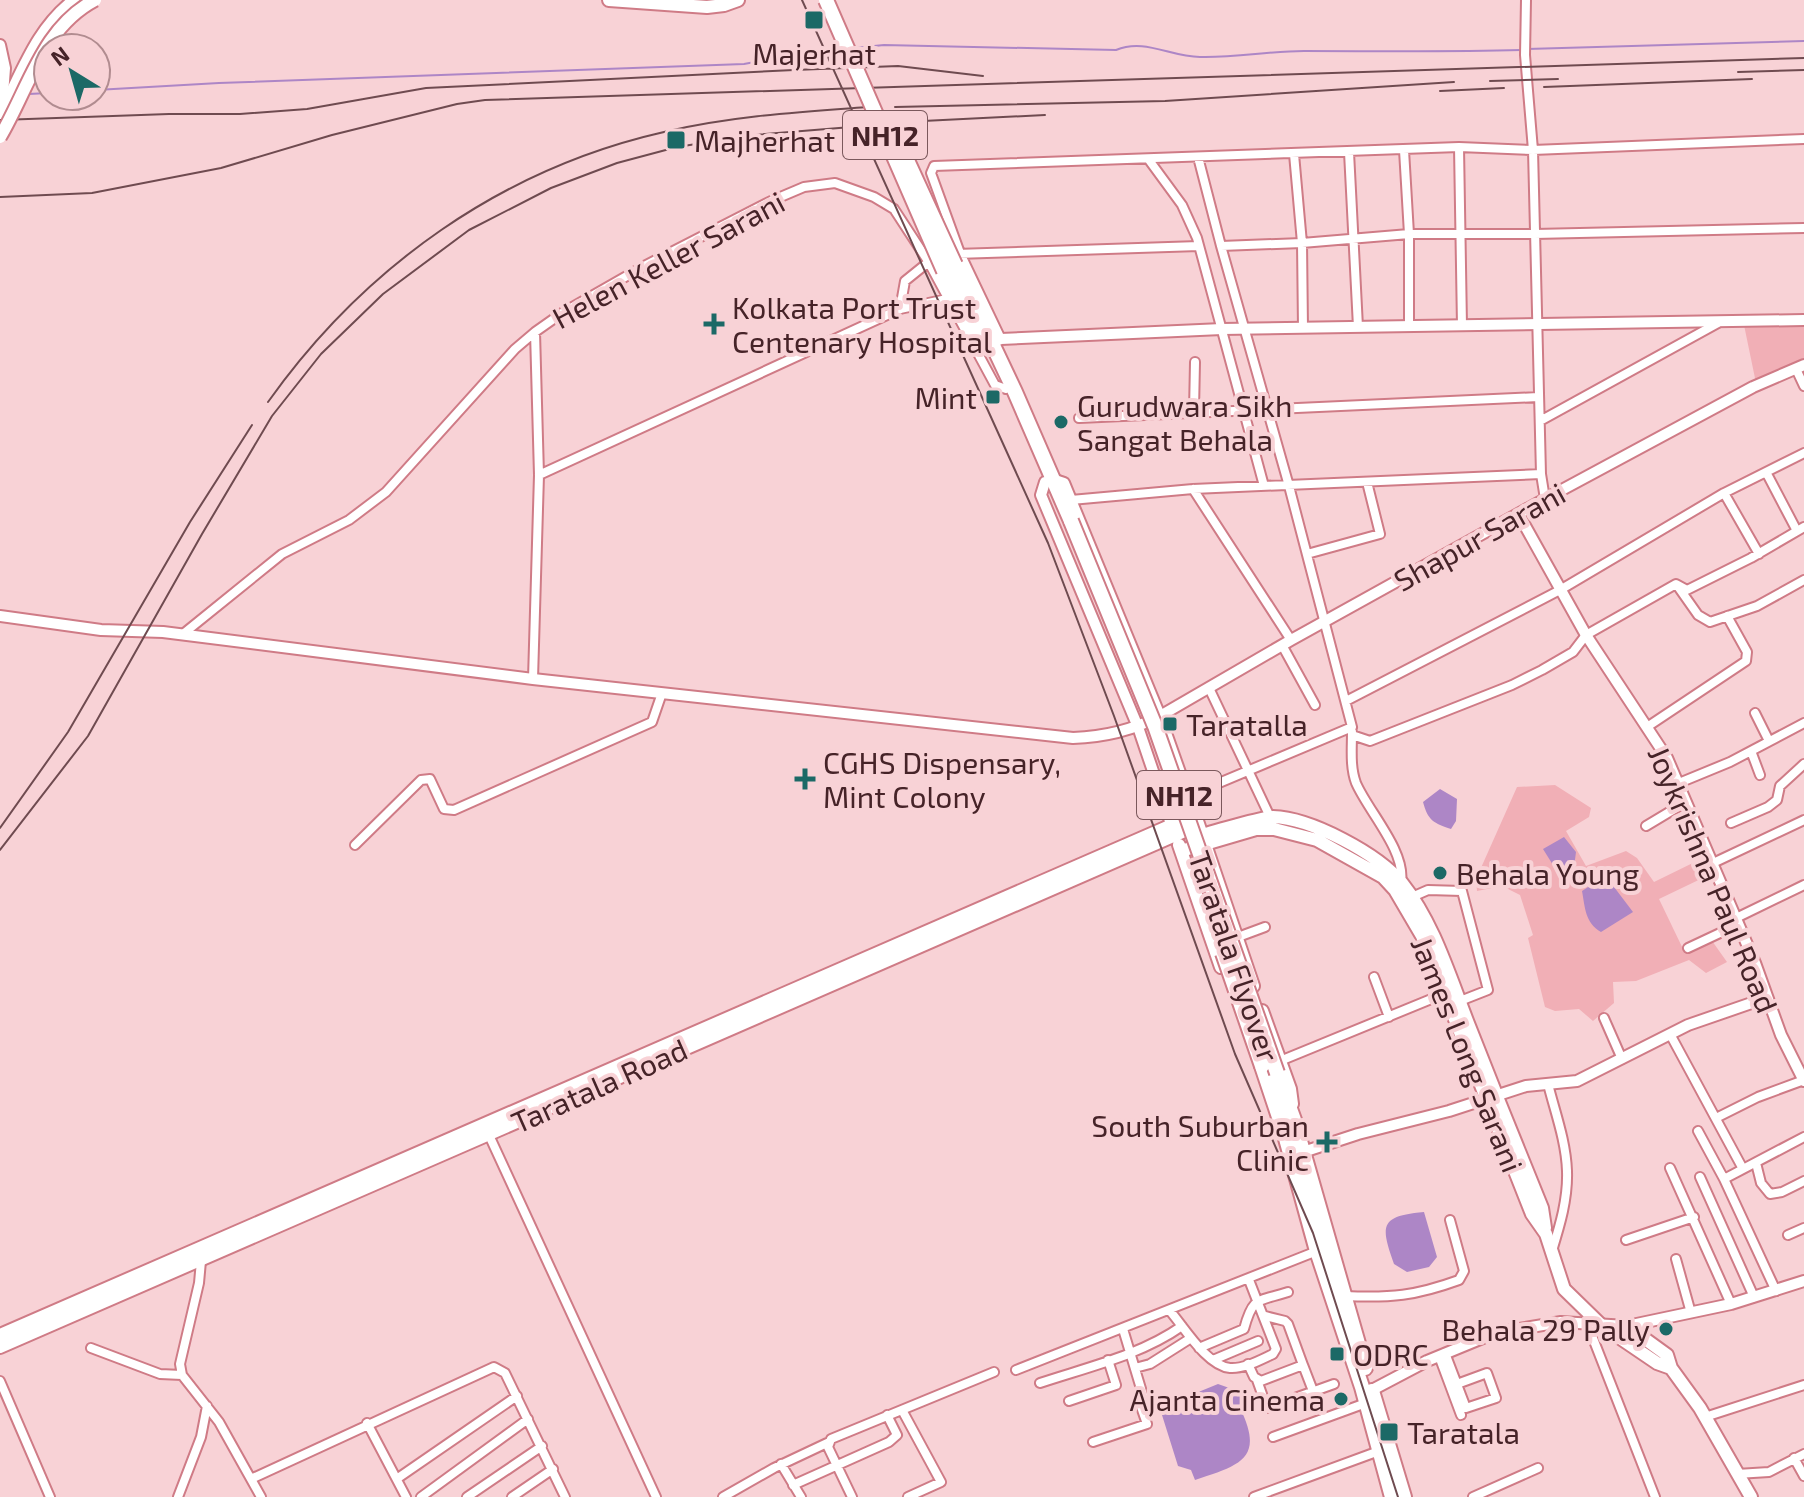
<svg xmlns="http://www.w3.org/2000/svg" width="1804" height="1497" font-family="'Exo 2',sans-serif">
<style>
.green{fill:#f1afb6}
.water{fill:#ad86c6}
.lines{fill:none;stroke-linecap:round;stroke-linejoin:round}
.stream{stroke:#ad86c6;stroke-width:2}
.minor-casing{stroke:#cf7b86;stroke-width:12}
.tertiary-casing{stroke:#cf7b86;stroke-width:14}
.secondary-casing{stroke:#cf7b86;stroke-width:16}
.trunk-casing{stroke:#cf7b86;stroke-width:18}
.minor{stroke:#fff;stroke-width:8}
.tertiary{stroke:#fff;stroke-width:10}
.secondary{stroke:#fff;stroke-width:12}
.trunk{stroke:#fff;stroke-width:14}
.rail{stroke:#6f4b50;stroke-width:2}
.secondary-bridge-casing{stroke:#cf7b86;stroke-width:16;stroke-linecap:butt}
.trunk-bridge-casing{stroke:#cf7b86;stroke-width:18;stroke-linecap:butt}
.secondary-bridge{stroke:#fff;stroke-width:12}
.trunk-bridge{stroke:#fff;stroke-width:14}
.poi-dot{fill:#1c6966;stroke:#f8d2d6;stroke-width:3}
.labels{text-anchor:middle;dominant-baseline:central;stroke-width:8;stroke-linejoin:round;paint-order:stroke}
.shield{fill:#f8d2d6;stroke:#7b585c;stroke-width:2}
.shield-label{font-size:28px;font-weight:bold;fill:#462328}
.poi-label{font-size:30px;fill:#462328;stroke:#f8d2d6;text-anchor:start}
.street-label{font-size:30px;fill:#462328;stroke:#f8d2d6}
</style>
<rect width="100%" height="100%" fill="#f8d2d6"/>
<!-- green -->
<path class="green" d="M1804,324v37l-48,22 -12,-58z
M1555,785l36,23 -2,9 -23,14 20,35 40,-15 11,7 17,24 49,-24 6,17 -50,24 25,52 26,-13 17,24 -21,11 -17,-13 -53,21 -23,1 1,21 -21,18 -14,-12 -24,2 -10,-4 -17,-69 5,-3 -13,-40 -18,-9 -25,5 -1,-12 41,-92z"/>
<!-- water -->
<path class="water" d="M1440,789l17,10 -1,22 -5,8c-17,-6 -23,-8 -28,-27z
M1564,837l12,15 -3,23 -15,-2 -15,-24z
M1608,879l25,33 -32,20c-16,-9 -16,-25 -19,-41l17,-11z
M1424,1212l13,45 -8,10 -22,5 -13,-8c-14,-39 -14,-48 30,-52z
M1218,1384l17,6 12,9 -7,9c25,51 0,57 -45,72l-4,-10 -13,-4 -16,-51 7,-11z"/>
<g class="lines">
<!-- stream -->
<path class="stream" d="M854,48l30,-3 232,5c29,-12 54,7 84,7 35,1 69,-6 104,-6 73,0 144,1 217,-1
M1527,49l277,-8
M96,90l123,-7 525,-19 53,-10 44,-5
M29,94l19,-1"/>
<!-- minor casing -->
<g class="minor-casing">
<path id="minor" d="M1526,0l-1,55 8,95 8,324 4,25
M1459,147l3,179
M1404,150l5,84v93
M1349,152l9,175
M1294,154l8,89 1,85
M1198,157l23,89
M1149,160l33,45 15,33 67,248
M956,254l243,-8
M900,309l5,-28 26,-21
M1001,339l-41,-86 -29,-80 3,-7 525,-19 74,3 271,-11
M1796,369l8,17
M1194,411l1,-49
M1079,418l459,-21
M1540,421l178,-98
M1766,472l31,59
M539,475l361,-166 47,-10
M1193,489l98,151
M1724,493l35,61
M1071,500l122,-11 348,-15
M1307,554l73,-20 -13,-52
M1679,588l19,27 12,7 47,-16 47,-26
M183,634l99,-80 67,-34 37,-28 129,-143 20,-17
M1282,645l33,60
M533,679l6,-204 -4,-143 27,-19 84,-48 125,-64 33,-14 31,-4 39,14 20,12 34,52 67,124 11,4
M1209,688l63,133
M1346,701l214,-111 164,-97 80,-40
M1755,713l14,28
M1647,727l99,-66 1,-9 -20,-36
M1352,732c0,17 -2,35 4,51 12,28 50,68 45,99
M1352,735l18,6 142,-56 30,-15 31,-18 13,-17 90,-51 11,6 64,-32 53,-31
M1751,751l9,24
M1679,783l51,-21 74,-39
M1188,796l164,-69 -63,-241 -68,-240 81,-3 107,-9h126l269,-6
M1731,823l37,-16 9,-7 3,-14 24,-22
M1646,826l40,-24
M355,845l66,-65 9,-1 14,30 10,1 198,-88 10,-29
M1711,864l93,-44
M1412,897l16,-7 34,1 26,99 -28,11
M1734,919l70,-34
M1238,937l27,-10
M1688,948l49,-23
M1374,977l15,40
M1604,1018l18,41
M1670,1034l73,135
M1280,1061l166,-68
M1548,1084c7,28 18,57 19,87 1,28 -7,54 -15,80
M1716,1118l42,-21 46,-17
M1698,1131l26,48 52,112
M488,1133l168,364
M1756,1163l5,20 9,11 12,-2 22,-11
M1670,1168l61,136
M1700,1177l54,120
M1724,1179l80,-42
M1788,1235l16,-7
M1626,1240l68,-23
M1676,1259l15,54
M201,1261l-2,22 -19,81 2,11 37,47 42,75
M1345,1296c46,2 70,0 114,-16l5,-9 -14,-51
M1170,1311c14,16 37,55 60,57 14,1 30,-8 43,-14l3,-5 -27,-69
M1587,1323l68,174
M1123,1329l22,73
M91,1348l69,26 22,1
M1199,1348l45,-19c9,-33 13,-27 44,-37
M1445,1353c7,18 14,37 21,55l30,-10 -9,-25 -30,11
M1439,1356l22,59
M1213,1360l45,-19
M1248,1364l6,13 7,4 42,-16 -15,-41 -3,-3 -20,-5
M1303,1365l10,26
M1135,1368l15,-4 41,-26
M1016,1370l301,-119
M1257,1380l10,28 67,-24
M0,1381l50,116
M1040,1383c48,-16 101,-28 142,-57
M1069,1401l47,-16 -8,-25
M902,1410l39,72 -33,15
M1705,1417l99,-32
M367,1423l39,74
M1273,1437l93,-34
M1093,1442l54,-18 -7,-20
M1794,1458l10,18
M781,1464l20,33
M1737,1474l32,-2 35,-18
M253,1478l241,-111 11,6 60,124
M398,1478l119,-82
M793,1485l96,-43 8,-7 -10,-20
M178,1497l23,-60 6,-31
M421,1497l107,-78
M467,1497l75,-51
M512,1497l41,-28
M723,1497l51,-29 53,-25
M852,1497l-24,-50 3,-8 163,-67
M1254,1497l125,-46
M1473,1497l65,-29"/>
</g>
<!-- tertiary casing -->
<g class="tertiary-casing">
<path id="tertiary" d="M0,45l5,23 -3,39
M987,344l14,-5 221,-10 582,-9
M1052,479l12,4 96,233 35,99
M1045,482l-4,13 97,232 34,100
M1519,515l67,120 81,123 88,205 26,72 23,46
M0,616l101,14 62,2 370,47 540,59c30,-1 60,-8 87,-22l131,-76 254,-141 208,-112 51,-22
M1297,1154l61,-20 91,-23 77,-25 51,-5 111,-56 78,-27
M1372,1390l55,-29 68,-28 66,-11 66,4 104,-22 73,-23"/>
</g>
<!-- secondary casing -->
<g class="secondary-casing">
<path id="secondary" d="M609,0l98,7 17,-2 14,-5
M0,116c22,-41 36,-87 75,-116
M1197,837c10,-4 68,-20 76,-20 38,1 105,37 129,66 32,40 48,95 67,143 24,61 48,121 73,182l3,20
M1179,845l42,122
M1181,851l75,-22h18l43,11 66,37 12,13 27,46 110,278 14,20 18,55 37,36 56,38 14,5
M1262,1011l28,78 2,15
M1627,1326l40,29 4,13 29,40 51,89
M0,1335l1195,-520 58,171
M0,1347l1196,-521"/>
</g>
<!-- trunk casing -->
<g class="trunk-casing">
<path id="trunk" d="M955,265l60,127 56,129
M944,271l36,69
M1262,1066l23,69 32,116 45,136 30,110
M1277,1073l17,47 71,248
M1372,1391l32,106"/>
</g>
<!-- minor -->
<use href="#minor" class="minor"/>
<!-- tertiary -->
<use href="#tertiary" class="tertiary"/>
<!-- secondary -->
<use href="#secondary" class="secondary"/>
<!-- trunk -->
<use href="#trunk" class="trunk"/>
<!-- rail -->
<path class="rail" d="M802,0l246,543 66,173 121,338 78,179 85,264
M1738,72l66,-2
M1490,81l68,-2
M1544,87l208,-8
M1440,91l64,-3
M895,107l270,-6 289,-19
M0,120l169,-6h71l67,-5 119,-21 368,-18 104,-4 85,10
M903,122l142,-7
M0,197l92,-4 129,-25 111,-33 125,-31 28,-4 1319,-42
M268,402c96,-135 233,-233 396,-270 67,-16 136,-20 204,-25
M0,828l68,-96 122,-210 62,-97
M0,850l88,-114 114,-202 70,-118 49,-62 62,-60 86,-64 82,-42 66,-25 60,-16 77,-12 122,-10"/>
<!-- secondary-bridge casing -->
<g class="secondary-bridge-casing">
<path id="secondary-bridge" d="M0,137c29,-49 42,-109 95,-137"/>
</g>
<!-- trunk-bridge casing -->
<g class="trunk-bridge-casing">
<path id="trunk-bridge" d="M826,0l118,271
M894,132l61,133
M1071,521l84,205 122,347
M1223,953l39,113"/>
</g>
<!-- secondary-bridge -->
<use href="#secondary-bridge" class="secondary-bridge"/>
<!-- trunk-bridge -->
<use href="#trunk-bridge" class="trunk-bridge"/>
</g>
<!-- markers -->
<g class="poi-dot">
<rect x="804" y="10" width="20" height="20" rx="4"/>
<rect x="666" y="130" width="20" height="20" rx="4"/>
<path d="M710 312h8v8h8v8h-8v8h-8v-8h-8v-8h8z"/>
<rect x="985" y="389" width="16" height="16" rx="4"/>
<circle cx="1061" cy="422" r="8"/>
<rect x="1162" y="716" width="16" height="16" rx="4"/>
<path d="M801 767h8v8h8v8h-8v8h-8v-8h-8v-8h8z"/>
<circle cx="1440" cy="873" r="8"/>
<path d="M1323 1130h8v8h8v8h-8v8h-8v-8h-8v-8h8z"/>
<circle cx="1666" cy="1329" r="8"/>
<rect x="1329" y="1346" width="16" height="16" rx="4"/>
<circle cx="1341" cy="1399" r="8"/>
<rect x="1379" y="1422" width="20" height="20" rx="4"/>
</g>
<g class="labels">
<!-- shield labels -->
<g class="shield">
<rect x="843" y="111" width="84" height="48" rx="6"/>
<rect x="1137" y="771" width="84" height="48" rx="6"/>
</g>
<g class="shield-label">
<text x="885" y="135">NH12</text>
<text x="1179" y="795">NH12</text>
</g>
<!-- poi labels -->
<g class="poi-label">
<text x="814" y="53" text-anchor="middle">Majerhat</text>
<text x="694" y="140">Majherhat</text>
<text x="732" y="307">Kolkata Port Trust<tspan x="732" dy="34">Centenary Hospital</tspan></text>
<text x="977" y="397" text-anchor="end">Mint</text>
<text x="1077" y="405">Gurudwara Sikh<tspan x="1077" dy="34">Sangat Behala</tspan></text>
<text x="1186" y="724">Taratalla</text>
<text x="823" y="762">CGHS Dispensary,<tspan x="823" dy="34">Mint Colony</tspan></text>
<text x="1456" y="873">Behala Young</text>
<text x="1309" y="1125" text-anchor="end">South Suburban<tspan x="1309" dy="34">Clinic</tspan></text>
<text x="1650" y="1329" text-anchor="end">Behala 29 Pally</text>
<text x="1353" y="1354">ODRC</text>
<text x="1325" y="1399" text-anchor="end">Ajanta Cinema</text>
<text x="1407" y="1432">Taratala</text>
</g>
<!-- street labels -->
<g class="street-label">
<text transform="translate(668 259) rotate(-28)">Helen Keller Sarani</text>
<text transform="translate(1479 536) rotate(-29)">Shapur Sarani</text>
<text transform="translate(1714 879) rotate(67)">Joykrishna Paul Road</text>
<text transform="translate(1235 956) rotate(71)">Taratala Flyover</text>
<text transform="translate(1468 1054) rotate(68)">James Long Sarani</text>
<text transform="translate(599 1085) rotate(-24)">Taratala Road</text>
</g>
</g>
<!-- north arrow -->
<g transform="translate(72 72) rotate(323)"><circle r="38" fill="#f8d2d6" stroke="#b18c90" stroke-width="2"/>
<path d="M0-6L14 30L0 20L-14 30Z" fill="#1c6966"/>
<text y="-12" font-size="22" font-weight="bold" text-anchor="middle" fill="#462328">N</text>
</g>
</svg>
